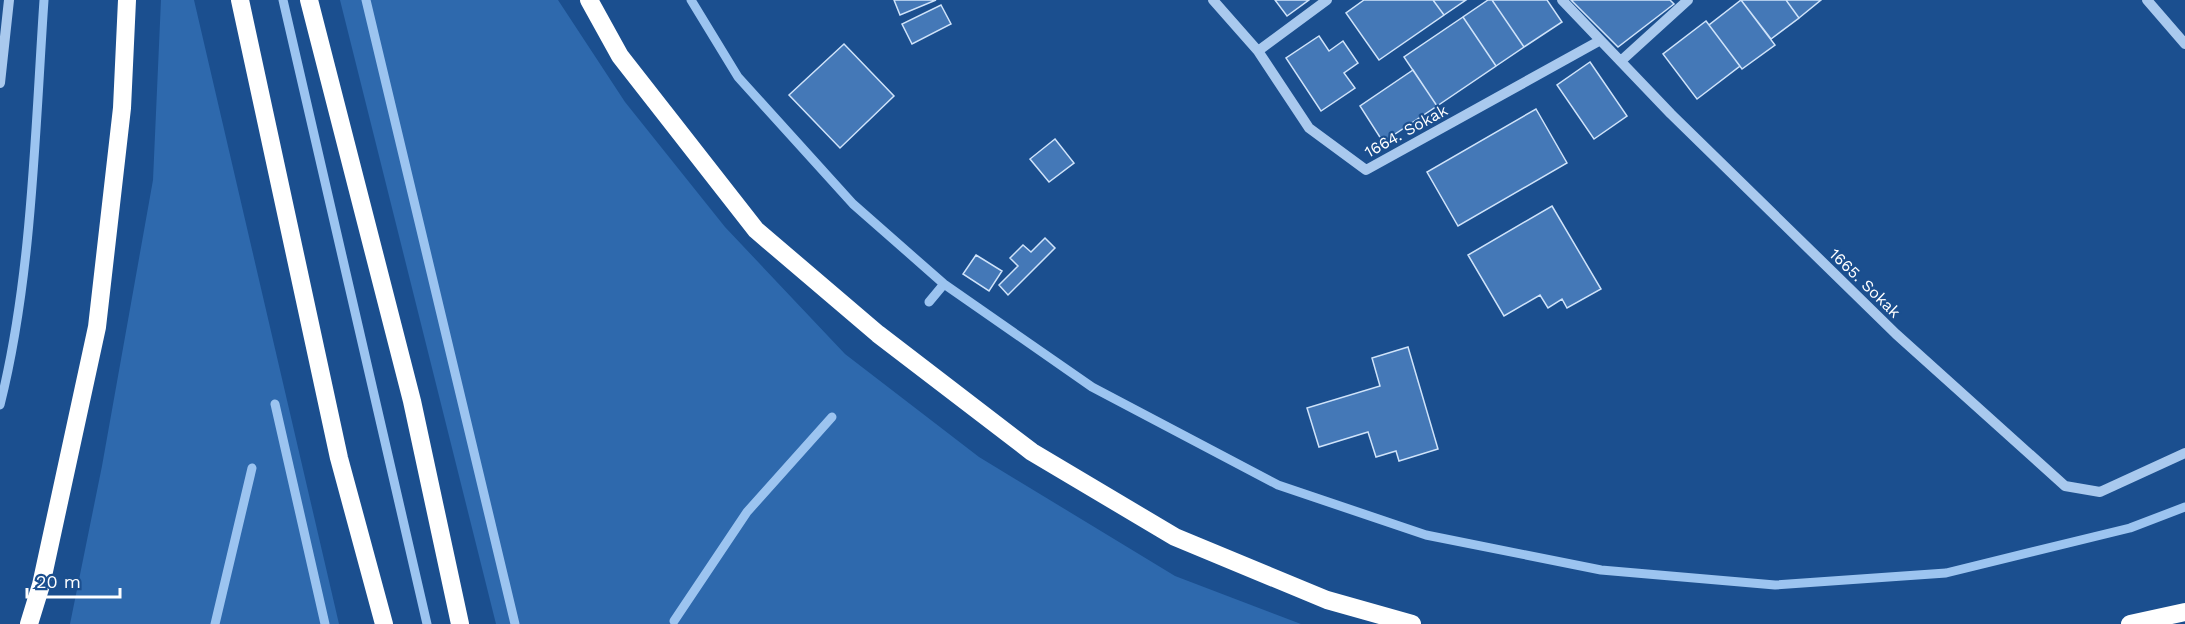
<svg xmlns="http://www.w3.org/2000/svg" width="2185" height="624" font-family="'Work Sans',sans-serif">
<style>
.green{fill:#2e69ad}
.lines{fill:none;stroke-linecap:round;stroke-linejoin:round}
.stream{stroke:#9cc4f0;stroke-width:9}
.building{fill:#4478b7;stroke:#cfe3fa;stroke-width:1.5}
.minor{stroke:#a9c9ee;stroke-width:10}
.highway{stroke:#fff;stroke-width:18}
.labels{text-anchor:middle;dominant-baseline:central;stroke-width:4.5;stroke-linejoin:round;paint-order:stroke}
.street-label{font-size:16px;fill:#fff;stroke:#1b4f8f}
</style>
<rect width="100%" height="100%" fill="#1b4f8f"/>
<!-- green -->
<path class="green" d="M161,0h33l145,624h-269l32,-158 51,-286z
M340,0h218l67,102 100,125 120,127 134,103 196,119 126,48h-805z"/>
<g class="lines">
<!-- stream -->
<path class="stream" d="M283,0l144,624
M366,0l149,624
M691,0l47,77 115,127 91,80 148,103 186,98 148,50 175,35 174,15 171,-12 184,-45 55,-21
M929,302l15,-18
M275,404l50,220
M0,405c32,-127 35,-273 44,-405
M674,621l73,-109 85,-95
M215,624l37,-156"/>
</g>
<!-- building -->
<path class="building" d="M894,0h42l-36,15z
M1275,0h34l-22,16z
M1364,0h69l11,15 -65,45 -33,-47z
M1433,0h33l-22,15z
M1488,0h4l32,47 -28,19 -33,-49z
M1492,0h55l15,22 -38,25z
M1571,0h99l4,4 -56,43z
M1741,0h45l13,18 -28,21z
M1741,0l34,45 -33,24 -33,-44z
M1786,0h35l-22,18z
M941,5l10,19 -39,20 -10,-20z
M1463,17l33,49 -59,40 -33,-49z
M1706,21l34,45 -43,33 -34,-45z
M1319,36l10,15 14,-10 15,22 -14,10 11,15 -34,23 -35,-53z
M844,44l50,52 -54,52 -51,-53z
M1590,62l37,54 -33,23 -37,-54z
M1413,70l24,36 -54,36 -23,-36z
M1536,109l31,54 -109,63 -31,-54z
M1055,139l19,24 -25,19 -19,-23z
M1552,206l49,83 -34,19 -5,-9 -14,9 -8,-13 -36,21 -36,-61z
M1045,238l10,10 -47,47 -9,-10 19,-19 -8,-8 13,-13 8,7z
M976,255l26,16 -13,20 -26,-17z
M1408,347l30,102 -39,12 -3,-10 -20,6 -8,-25 -49,15 -12,-39 73,-22 -8,-28z"/>
<g class="lines">
<!-- minor -->
<path class="minor" d="M1213,0l45,51 51,77 57,42 233,-129
M1562,0l109,114 225,220 169,152 35,6 85,-39
M2147,0l38,44
M1258,51l69,-51
M1622,60l66,-60
M0,83l9,-83"/>
<!-- highway -->
<path class="highway" d="M240,0l99,458 45,166
M309,0l103,401 48,223
M589,0l31,56 136,174 122,104 154,118 143,85 152,63 85,24
M29,624l12,-39 56,-258 25,-219 5,-108
M2130,624l55,-12"/>
</g>
<g class="labels">
<!-- street labels -->
<g class="street-label">
<text transform="translate(1406 131) rotate(-29)">1664. Sokak</text>
<text transform="translate(1865 283) rotate(44)">1665. Sokak</text>
</g>
</g>
<!-- scale -->
<path d="M27 588v9h93v-9" fill="none" stroke="#ffffff" stroke-width="3"/>
<text x="36" y="588" font-size="18" fill="#ffffff" stroke="#1b4f8f" stroke-width="4.5" paint-order="stroke">20 m</text>
</svg>
